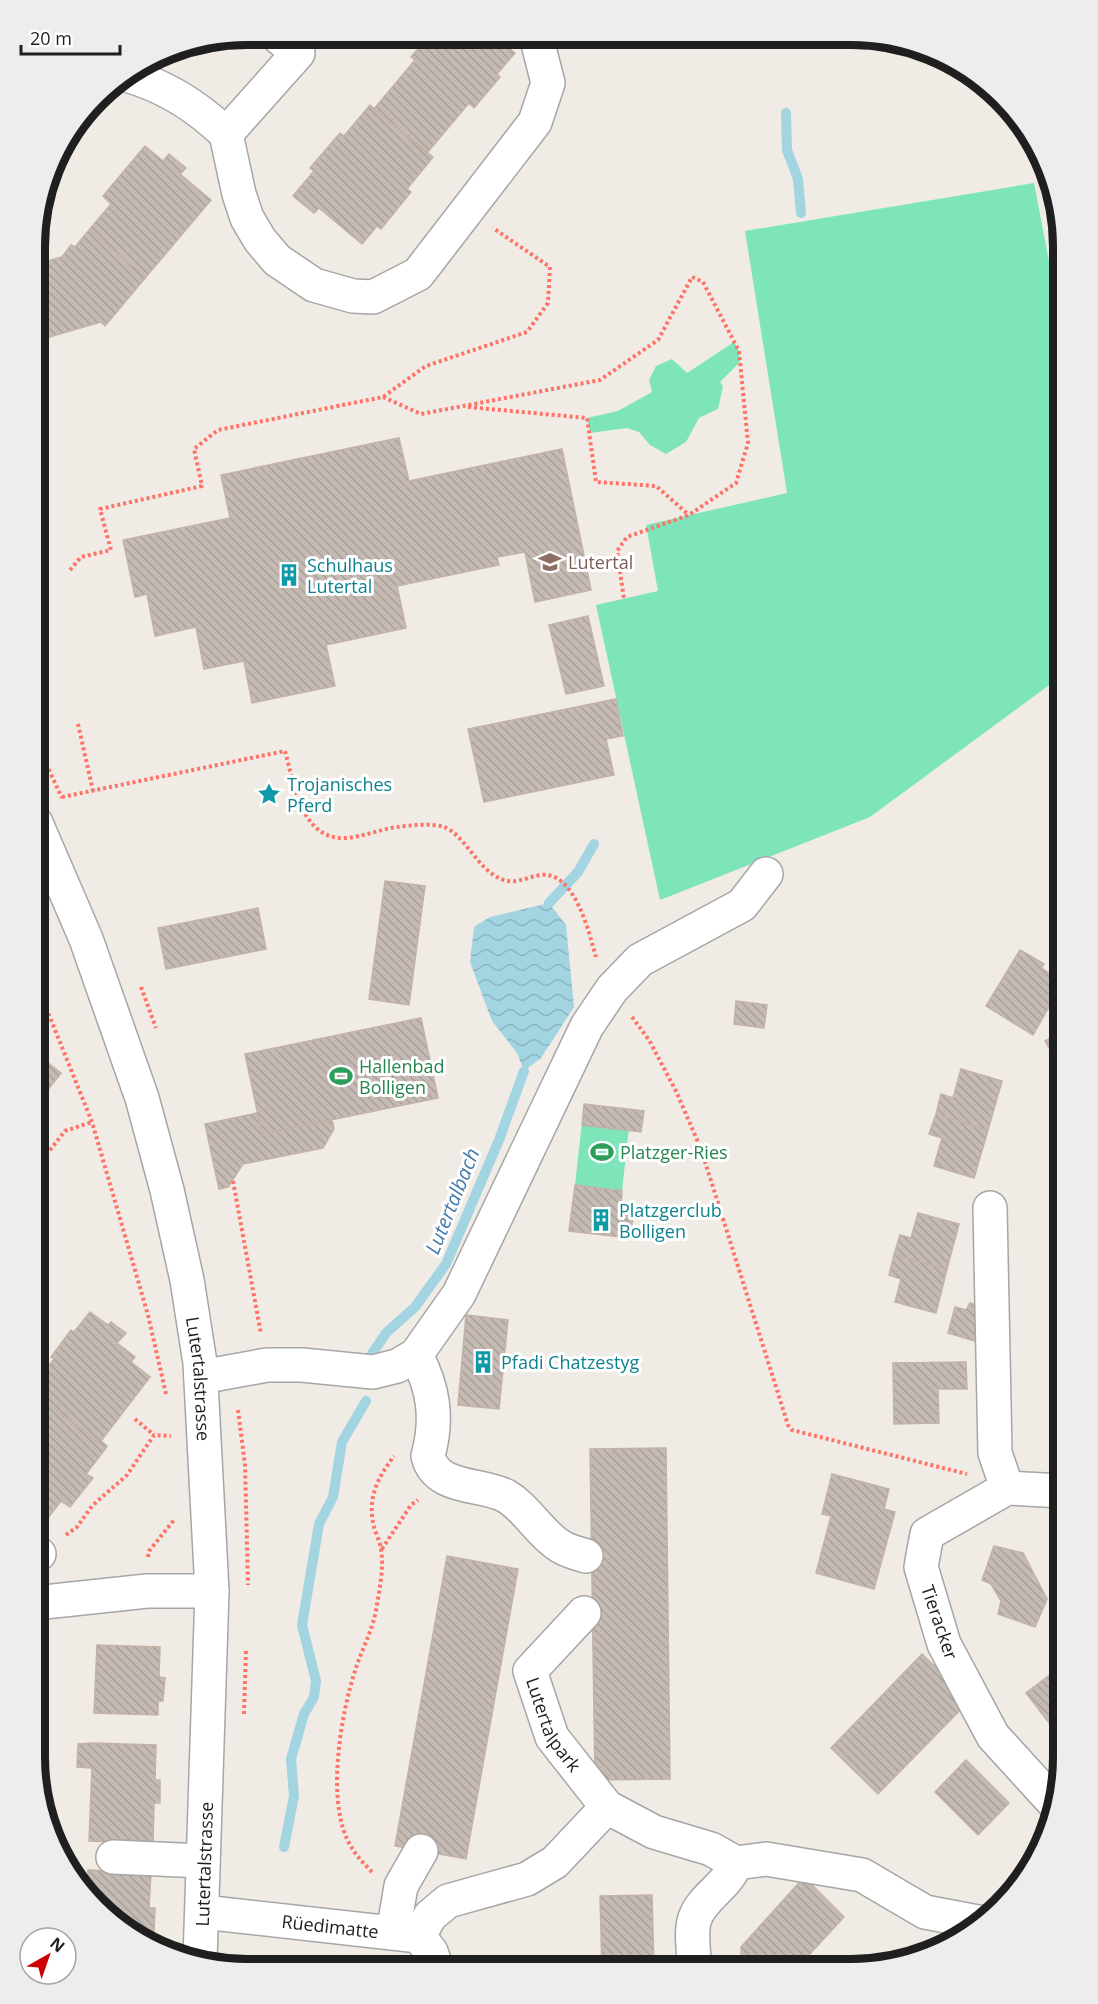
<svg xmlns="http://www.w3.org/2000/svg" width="1098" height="2004" font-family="'Open Sans',sans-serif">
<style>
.pitch{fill:#7ee4ba}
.water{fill:url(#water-waves)}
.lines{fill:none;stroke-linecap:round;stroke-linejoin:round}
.stream{stroke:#a2d4e1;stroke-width:10}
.building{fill:url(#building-back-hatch);stroke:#c3b2a6;stroke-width:1.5}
.minor-casing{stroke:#a6a6a6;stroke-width:36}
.path{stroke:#ff7367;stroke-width:4;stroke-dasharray:3 3;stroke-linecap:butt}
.minor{stroke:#fff;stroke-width:33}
.labels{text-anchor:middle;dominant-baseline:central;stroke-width:6;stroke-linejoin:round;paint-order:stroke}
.education-label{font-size:18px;fill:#785e54;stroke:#fff;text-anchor:start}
.culture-label{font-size:18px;fill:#0d838f;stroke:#fff;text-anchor:start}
.leisure-label{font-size:18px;fill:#27864d;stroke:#fff;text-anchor:start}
.street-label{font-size:18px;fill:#1f1f1f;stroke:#fff}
.water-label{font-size:20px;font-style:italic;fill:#427aad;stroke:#fff}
.rim{fill:none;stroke:#1f1f1f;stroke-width:8}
</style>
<defs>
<pattern id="water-waves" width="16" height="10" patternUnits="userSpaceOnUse" patternTransform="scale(1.5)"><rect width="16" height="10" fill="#a2d4e1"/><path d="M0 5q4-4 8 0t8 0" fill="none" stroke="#8bb6c1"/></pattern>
<pattern id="building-back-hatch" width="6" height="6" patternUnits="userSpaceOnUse" patternTransform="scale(1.5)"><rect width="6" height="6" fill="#c5bbb4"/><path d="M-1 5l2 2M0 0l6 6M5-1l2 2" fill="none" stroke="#a9a09a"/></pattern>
</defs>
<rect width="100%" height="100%" fill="#f0ece5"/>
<!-- pitch -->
<path class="pitch" d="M1034,183l29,151v341l-193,142 -210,83 -64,-295 62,-14 -12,-66 141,-32 -42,-262z
M734,342l5,9 1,11 -20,20 3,4 -5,23 -19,9 -13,24 -20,12 -16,-9 -11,-13 -12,-4 -37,5 -3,-15 31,-7 34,-19 -3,-12 7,-14 16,-7 15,14z
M583,1113l47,5 -8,73 -47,-6z"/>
<!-- water -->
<path class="water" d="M549,903l17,22 8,82 -33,51 -17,13 -7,-18 -25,-32 -22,-59 4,-35 16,-10z"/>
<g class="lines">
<!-- stream -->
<path class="stream" d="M786,113l1,37 11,29 3,34
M549,903l29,-31 16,-28
M369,1358l17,-25 29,-26 31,-43 53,-124 25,-69
M284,1847l10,-51 -3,-37 13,-45 10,-17 2,-16 -14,-56 17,-101 14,-27 9,-55 24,-41"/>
</g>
<!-- building -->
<path class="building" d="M429,36h71l-2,3 17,14 -18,21 3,3 -26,31 -5,-5 -42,50 -53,-44 41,-49 -4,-3z
M370,105l63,52 -26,32 4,3 -30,37 -4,-3 -15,18 -43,-36 -5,5 -21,-17 21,-25 -4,-3 30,-35 4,3z
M145,146l18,15 6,-7 17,14 -6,6 31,26 -65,77 -57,-47 22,-26 -8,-8z
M89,230l57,47 -41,49 -4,-4 -52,15 -13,-47v-26l26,-7 9,-12 4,2z
M36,290l13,47 -13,3z
M399,438l10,43 153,-32 29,141 -56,12 -10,-50 -28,5 2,8 -102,21 9,42 -80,17 9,41 -83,17 -8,-42 -40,8 -8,-42 -41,9 -8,-42 -12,3 -12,-57 107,-22 -9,-43z
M588,616l16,70 -38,8 -17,-69z
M616,699l7,37 -17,3 8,36 -130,27 -16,-73z
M385,881l40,5 -16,119 -40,-6z
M258,908l8,41 -100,20 -8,-41z
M1020,950l24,14 -3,4 22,14 -30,53 -47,-29z
M736,1001l31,4 -3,23 -30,-4z
M421,1018l17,80 -176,36 -17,-80z
M1063,1031v31l-4,3 -14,-24z
M35,1045l11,8 -4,5 19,15 -26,33z
M961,1069l41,12 -14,49 -52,-16 5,-20 12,4z
M584,1104l60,7 -3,21 -59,-7z
M257,1113l5,21 70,-14 2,9 -11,19 -80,16 -15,23 -9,2 -14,-65z
M936,1114l52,16 -14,48 -40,-12 8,-28 -13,-4z
M575,1185l47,6 -1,16 13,2 -4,29 -61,-7z
M918,1213l41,11 -12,45 -53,-14 6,-20 11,3z
M894,1255l53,14 -11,44 -41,-11 6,-23 -12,-4z
M1063,1271v33l-9,1 -1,-33z
M970,1303l11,3v37l-33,-10 7,-26 11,3z
M1063,1304v34h-8l-1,-33z
M90,1312l18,13 3,-3 15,11 -9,10 18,14 -4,5 19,15 -49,64 6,5 -1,2 -71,-54v-10l19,-25 -3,-2 20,-27 3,2z
M466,1315l42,5 -9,89 -41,-4z
M966,1362l1,27h-29l1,34 -45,1 -1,-61z
M35,1394l71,54 -20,26 7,4 -23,29 -9,-6 -14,18 -12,-9z
M666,1448l4,331 -75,1 -5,-331z
M832,1474l57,15 -5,20 11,3 -21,77 -58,-16 15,-57 -9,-2z
M994,1546l29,7 24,46 -12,28 -37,-13 3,-13 -10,-17 -9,-4z
M447,1556l71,13 -52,290 -71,-13z
M97,1645l63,2 -1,30 6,1 -2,23h-5v14l-64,-2z
M922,1654l48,46 -92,94 -47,-46z
M1063,1665v62l-7,5 -30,-39z
M93,1743l63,2 -1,35h5v23h-6l-1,40 -64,-2 3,-73 -15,-1 1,-23z
M966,1760l43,43 -31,32 -43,-43z
M88,1870l63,3 -2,35h6l-1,23h-5l-1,7 -31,-13 -30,-32z
M804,1877l40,40 -48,52h-55v-22z
M652,1895l2,74h-52l-2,-73z"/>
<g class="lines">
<!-- minor casing -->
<g class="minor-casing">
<g id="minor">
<path d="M276,35l22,18 -72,81 13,60 8,24 13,22 17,20 37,25 39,11 20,1 45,-23 117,-152 13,-39 -12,-47"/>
<path d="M126,75c40,11 71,31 100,59"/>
<path id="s1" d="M36,823l50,116 56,159 25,92 20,90 13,83 12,228 -12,369"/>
<path d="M990,1208l5,245 12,35"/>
<path d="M416,1355c18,34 22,64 12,101 8,34 53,27 78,40 21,12 33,37 54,50 7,5 17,7 26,10"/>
<path d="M201,1377l66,-12h35l71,7 24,-6 19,-11 43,-61 128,-268 25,-37 28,-29 102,-55 24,-31"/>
<path d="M35,1556l4,-2"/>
<path d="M35,1603l112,-12h65"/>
<path id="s2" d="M584,1613l-54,58 22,66 55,70"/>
<path d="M1055,1804l-62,-68 -49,-92 -23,-77 6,-33 80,-46 56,3"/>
<path d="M113,1857l90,4"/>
<path d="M736,1863l30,-4 96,16 63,37 58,11"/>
<path id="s3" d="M203,1912l216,24 12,16 6,16"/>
<path d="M393,1933l8,-47 20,-35"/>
<path d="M419,1936l11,-20 18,-15 79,-22 28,-17 52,-55 47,25 57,17 25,14c-9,24 -33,33 -41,55 -5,14 -1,36 0,51"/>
</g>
</g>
<!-- path -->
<path class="path" d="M383,397l38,17 179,-34 58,-40 34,-63 11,5 36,69 9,92 -12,40 -47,32 -62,22 -10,14 7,48
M468,407l119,11 9,64 60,4 33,29
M70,570l11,-13 30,-7 -11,-41 102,-23 -8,-37 24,-19 165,-33 43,-31 101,-34 21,-29 2,-36 -57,-39
M78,724l15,67
M36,742l26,56
M62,797l223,-46c9,32 16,89 60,87 18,-1 35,-9 53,-11 14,-2 33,-4 46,0 20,7 34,43 57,52 14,6 26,-2 40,-4 34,-4 48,58 55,82
M35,980l57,142 56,193 18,79
M141,987l15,41
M632,1017l17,23 27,51 25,58 87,276 4,5 175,44
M35,1169l30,-38 27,-9
M233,1181l28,153
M238,1410l7,55 3,120
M135,1419l19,16
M66,1535l11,-8 15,-21 35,-31 27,-40 17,1
M382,1549l29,-44 7,-5
M148,1557l1,-6 25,-31
M244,1714l2,-65
M372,1872c-10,-10 -19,-20 -25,-33 -20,-44 -6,-126 9,-171 7,-22 18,-40 21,-64 3,-17 7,-38 4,-55 -1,-7 -5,-15 -7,-22 -7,-29 3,-48 20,-71"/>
<!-- minor -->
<use href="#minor" class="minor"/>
</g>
<!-- icons -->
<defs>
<g id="school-bare" transform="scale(1.8)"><path d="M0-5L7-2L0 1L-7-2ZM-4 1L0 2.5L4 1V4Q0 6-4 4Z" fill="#8d6e63" stroke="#fff" stroke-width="2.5" paint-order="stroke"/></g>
<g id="building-bare" transform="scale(1.8)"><path d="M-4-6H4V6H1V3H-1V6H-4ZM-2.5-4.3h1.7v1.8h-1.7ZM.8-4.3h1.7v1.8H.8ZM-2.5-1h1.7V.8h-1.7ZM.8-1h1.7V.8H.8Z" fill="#0f9aa8" stroke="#fff" stroke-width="2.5" paint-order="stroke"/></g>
<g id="sight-bare" transform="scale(1.8)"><path d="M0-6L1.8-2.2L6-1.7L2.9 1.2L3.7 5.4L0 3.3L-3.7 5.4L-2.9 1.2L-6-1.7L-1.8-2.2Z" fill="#0f9aa8" stroke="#fff" stroke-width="2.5" paint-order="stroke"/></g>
<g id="stadium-bare" transform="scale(1.8)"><path d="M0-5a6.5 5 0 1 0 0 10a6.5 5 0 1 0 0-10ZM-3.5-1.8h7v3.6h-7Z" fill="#2e9e5b" stroke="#fff" stroke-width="2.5" paint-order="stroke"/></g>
</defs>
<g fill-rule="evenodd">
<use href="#school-bare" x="550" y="562"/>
<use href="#building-bare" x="289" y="575"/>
<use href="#sight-bare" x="269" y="794"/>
<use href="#stadium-bare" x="341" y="1076"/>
<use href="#stadium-bare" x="602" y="1152"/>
<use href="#building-bare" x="601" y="1220"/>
<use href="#building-bare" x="483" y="1362"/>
</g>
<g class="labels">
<!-- education labels -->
<g class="education-label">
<text x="568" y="562">Lutertal</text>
</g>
<!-- culture labels -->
<g class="culture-label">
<text x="307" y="565">Schulhaus<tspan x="307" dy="21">Lutertal</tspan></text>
<text x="287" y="784">Trojanisches<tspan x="287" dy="21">Pferd</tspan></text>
<text x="619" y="1210">Platzgerclub<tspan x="619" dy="21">Bolligen</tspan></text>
<text x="501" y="1362">Pfadi Chatzestyg</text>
</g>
<!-- leisure labels -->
<g class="leisure-label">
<text x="359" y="1066">Hallenbad<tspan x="359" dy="21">Bolligen</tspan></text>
<text x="620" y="1152">Platzger-Ries</text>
</g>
<!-- street labels -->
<g class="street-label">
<text stroke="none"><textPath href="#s1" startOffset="582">Lutertalstrasse</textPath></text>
<text transform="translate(940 1622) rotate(71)">Tieracker</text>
<text stroke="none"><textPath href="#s2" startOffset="138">Lutertalpark</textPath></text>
<text transform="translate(204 1864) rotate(-88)">Lutertalstrasse</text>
<text stroke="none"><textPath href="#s3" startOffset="128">Rüedimatte</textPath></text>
</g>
<!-- water labels -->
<g class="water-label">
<text transform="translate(452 1201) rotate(-68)">Lutertalbach</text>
</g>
</g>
<!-- crop -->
<path d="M0 0H1098V2004H0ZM247 45H851A202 202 0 0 1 1053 247V1757A202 202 0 0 1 851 1959H247A202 202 0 0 1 45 1757V247A202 202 0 0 1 247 45Z" fill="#ededed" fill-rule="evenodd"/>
<path class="rim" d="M247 45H851A202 202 0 0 1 1053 247V1757A202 202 0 0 1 851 1959H247A202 202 0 0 1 45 1757V247A202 202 0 0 1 247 45Z"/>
<!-- north arrow -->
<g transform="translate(48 1956) rotate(40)"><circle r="28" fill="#ffffff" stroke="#a5a5a5" stroke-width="1.5"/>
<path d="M0-4.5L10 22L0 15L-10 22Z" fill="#ce0004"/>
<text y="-9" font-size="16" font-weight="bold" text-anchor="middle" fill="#1f1f1f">N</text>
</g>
<!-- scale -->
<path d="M21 45v9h99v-9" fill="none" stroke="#1f1f1f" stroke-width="3"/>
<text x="30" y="45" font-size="18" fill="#1f1f1f" stroke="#ffffff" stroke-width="4.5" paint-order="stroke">20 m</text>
</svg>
